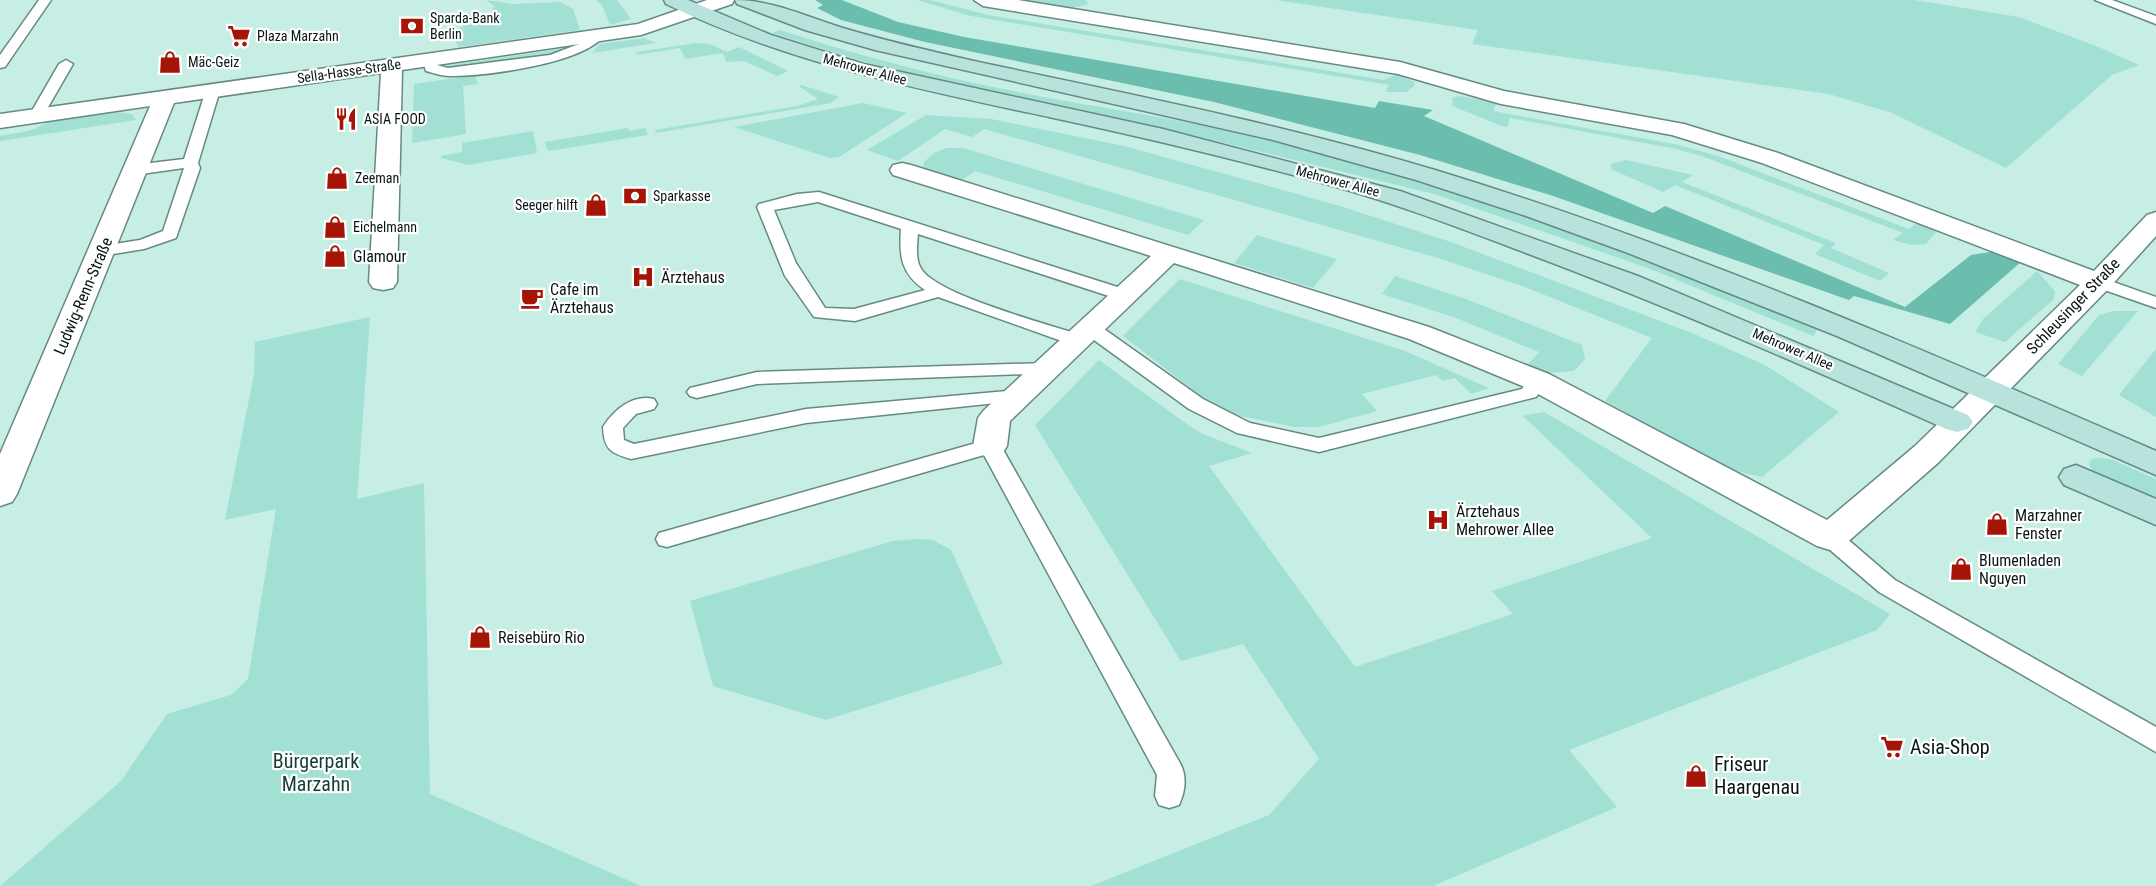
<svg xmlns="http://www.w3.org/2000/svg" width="2156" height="886" font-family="'Roboto Condensed',sans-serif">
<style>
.green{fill:#a1e0d3}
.forest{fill:#6bbdad}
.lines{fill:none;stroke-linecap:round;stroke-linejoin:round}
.lane-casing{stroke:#658a82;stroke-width:3}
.street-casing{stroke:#658a82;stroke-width:3}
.secondary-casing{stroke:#658a82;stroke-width:3}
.lane{fill:#fff;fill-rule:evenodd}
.street{fill:#fff;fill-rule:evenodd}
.secondary{fill:#b8e3dd;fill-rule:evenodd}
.labels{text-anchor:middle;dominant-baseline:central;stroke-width:4.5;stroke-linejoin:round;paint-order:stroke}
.far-poi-label{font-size:14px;fill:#081714;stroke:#fff;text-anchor:start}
.far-street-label{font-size:14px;fill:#081714;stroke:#fff}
.poi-label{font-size:16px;fill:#081714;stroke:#fff;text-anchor:start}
.street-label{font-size:16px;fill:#081714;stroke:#fff}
.near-poi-label{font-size:20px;fill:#081714;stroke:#fff;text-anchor:start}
.near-park-label{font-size:20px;fill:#163d36;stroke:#fff}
</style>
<rect width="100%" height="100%" fill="#c6eee5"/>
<!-- green -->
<path class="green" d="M486,0l28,4 46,-2 13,7 7,21 -121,17 -10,-15 40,-16 5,-10z
M596,0h21l14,19 -21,6 -8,-20z
M917,0h13l58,15 396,65 13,-6 17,8v4l-8,6h-20l3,-7 -418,-69z
M1013,0h72l4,4 -21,5z
M1276,0h638l105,17 77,29 43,19 -27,10 -106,93 -114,-55 -63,-19 -357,-50 6,-14z
M780,30c91,30 185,53 280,70 68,12 135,22 203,39 190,47 374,116 555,190l-5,7 -165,-68 -214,-74 -271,-66 -281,-61 -110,-34z
M644,38l12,5 -64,10 8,-9z
M697,43l13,1 17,8 12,-5 49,24 -11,5 -33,-15 -18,1 -3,-9 -38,6 -5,-11 -43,7 -1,-3z
M581,46l-9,5 -121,17 -6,-2z
M476,75l1,9 -14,2 3,48 -54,9 2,-59z
M801,85l38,12 -8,6 -175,30 -1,-3 142,-24 21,-7 -19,-13z
M1461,96l36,7 -4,8 186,34 39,11 191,73 11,-8 16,11 -10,12 -15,1 -18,-5 10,-7 -201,-77 -30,-8 -162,-30 -3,9 -5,-1 -50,-20 1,-9z
M863,103l44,10 -68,44 -9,1 -96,-31z
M115,112l17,2 4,6 -136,21v-5l29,-5 26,-12z
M926,115l65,4 133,27 216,60 111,36 241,91 73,32 74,47 -77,65 -34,-8 -123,-68 47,-63 -127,-51 -87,-29 -454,-129 -12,8 -27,-8 -47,32 -31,-11z
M628,128l1,3 16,-3 3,7 -100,16 -3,-9z
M533,131l4,22 -69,12 -27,-7v-2l21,-4v-9z
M947,148h16l241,72 -16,15 -213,-64 -13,9 -39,-11 1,-7 10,-9z
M1626,160l67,15 -11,7 154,61 -5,5 58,25 -9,8 -65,-27 9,-9 -149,-60 -12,7 -52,-23v-5z
M1257,235l80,24 -24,29 -79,-25z
M2037,271l18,20 -1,8 -49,43 -30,-10 8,-13z
M1395,276l71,23 116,46 3,14 -11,12 -26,2 -20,-9 11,-12 -83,-34 -74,-24z
M1180,279l225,72 84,37 -18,6 -16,-16 -12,3 -7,-6 -74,19 15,17 -58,16h-25l-58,-12 -30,-15 -83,-64z
M2114,311h24l-56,65 -24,-12 41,-49z
M370,317l-13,182 67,-16 6,311 211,92h-641l121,-105 46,-67 64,-19 17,-16 28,-170 -51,11 29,-146 1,-32z
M2156,349v68l-37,-22z
M1099,360l89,65 15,9 49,19 -43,13 146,201 158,-53 -21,-23 160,-53 -129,-122 21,-4 346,202 -13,16 -308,120 48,57 -184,79h-342l178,-71 50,-56 -76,-115 -62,17 -146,-236z
M2101,458l12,2 43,19v23l-64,-32 -3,-6 3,-5z
M917,539l16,1 18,10 52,114 -177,56 -113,-34 -23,-85 203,-60z"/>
<!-- forest -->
<path class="forest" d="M815,0h27l56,22 66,15 411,71 4,-7 54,9 -9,6 229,97 12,-7 240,101 66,-52 19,-3 32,9 -72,63 -96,-28 -5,4 -296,-104 -133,-41 -206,-53 -289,-60 -84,-22 -24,-12 6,-3z"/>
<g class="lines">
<!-- lane casing -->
<g class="lane-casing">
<path id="lane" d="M39,0h12l-46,67 -5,1v-13z
M2095,0h17l44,16v8z
M599,31l6,4c-23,29 -118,41 -156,41 -7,0 -15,-3 -23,-5l-4,-12 7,-4 5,1 3,9 11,3 102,-13 34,-13z
M66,60l7,4 -30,52 -2,3h-10l-2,-3 30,-52z
M213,86l7,4 -22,73 2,5 -24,70 -32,11 -43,7 -6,-1 -3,-4 3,-4 45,-7 23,-9 21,-63 -50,7 -8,-5 8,-5 50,-6 22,-69z
M819,192l311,99 3,4 -9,5 -6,-1 -200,-65c-1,11 -3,27 4,36 18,26 129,55 162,66l2,4 -9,6 -7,-2 -132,-47 -83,24 -41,-4 -29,-41 -28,-69 2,-3 38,-10zM818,202l83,27c-2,27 0,45 24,61l-71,19 -29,-1 -29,-45 -22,-53z
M2099,277l57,20v11l-63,-22 -3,-4z
M1090,322l7,2 106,75 47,24 69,15 203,-49c7,-10 11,-15 23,-12l3,4 -12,16 -217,55 -82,-19 -48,-24 -106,-77 -2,-4z
M1046,363l7,2 3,4 -3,4 -296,11 -60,14 -7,-2 -3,-4 3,-4 67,-16z
M1018,390l7,2 3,4 -3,4 -219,23 -175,36c-21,-6 -27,-10 -28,-32 11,-17 29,-33 51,-28l3,5 -3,5 -18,5 -13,14 1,12 10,4 172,-35z
M990,439l7,2 4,5 180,319c6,13 4,27 -2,40l-10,3 -10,-3 -4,-9 2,-21 -173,-320 -317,92 -8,-2 -3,-6 3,-6z
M1830,529l8,2 57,49 261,147v25l-277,-160 -57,-49 -3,-6 3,-6z"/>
</g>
<!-- street casing -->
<g class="street-casing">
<path id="street" d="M707,0h27l-2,4 -91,31 -239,35 -5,212 -4,6 -10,2 -10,-2 -4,-6 12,-209 -207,30 -157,391 -5,8 -12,4v-52l150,-348 -150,22v-14l638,-90z
M974,0h44l382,62 104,29 180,33 94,29 316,118 53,-56 9,-3v24l-47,52 -170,174 -96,84 -13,4 -13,-4 -290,-158 -118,-49 -235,-76 -164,158 -3,25 -5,8 -12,3 -12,-3 -5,-8 5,-28 5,-7 168,-155 -258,-81 -3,-5 3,-5 9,-2 9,2 518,162 120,47 278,146 88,-74 165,-161 -318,-122 -90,-28 -171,-31 -103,-30 -415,-68z"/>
</g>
<!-- secondary casing -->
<g class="secondary-casing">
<path id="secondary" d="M664,0h24l83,35 93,29 299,65 237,62 238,85 330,139 5,7 -5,7 -11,3 -11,-3c-139,-62 -278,-123 -420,-176 -61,-23 -123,-47 -186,-65 -96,-27 -193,-50 -291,-71 -131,-28 -261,-54 -383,-113z
M735,0c37,0 72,17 108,28 43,13 87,23 131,33 154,33 309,63 461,109 247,75 484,178 721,281v24l-319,-139 -209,-83 -105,-38 -107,-35 -143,-40 -398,-90 -70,-20 -68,-26z
M2076,465l80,34v26l-92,-40 -5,-8 5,-8z"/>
</g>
<!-- lane -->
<use href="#lane" class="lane"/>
<!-- street -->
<use href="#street" class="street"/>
<!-- secondary -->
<use href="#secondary" class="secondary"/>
</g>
<!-- icons -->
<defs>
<g id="bank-bare" transform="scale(1.8)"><path d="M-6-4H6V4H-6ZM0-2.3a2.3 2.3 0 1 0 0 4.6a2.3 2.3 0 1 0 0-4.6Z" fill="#a61307" stroke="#fff" stroke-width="2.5" paint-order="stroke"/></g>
<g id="supermarket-bare" transform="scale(1.8)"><path d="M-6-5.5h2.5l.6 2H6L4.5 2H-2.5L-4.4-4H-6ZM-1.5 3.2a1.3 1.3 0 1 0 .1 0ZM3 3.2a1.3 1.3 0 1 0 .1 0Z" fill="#a61307" stroke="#fff" stroke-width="2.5" paint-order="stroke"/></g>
<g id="shop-bare" transform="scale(1.8)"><path d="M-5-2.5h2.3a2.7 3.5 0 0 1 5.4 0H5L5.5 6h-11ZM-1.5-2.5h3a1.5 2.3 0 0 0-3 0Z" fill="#a61307" stroke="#fff" stroke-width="2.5" paint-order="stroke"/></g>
<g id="restaurant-bare" transform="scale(1.8)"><path d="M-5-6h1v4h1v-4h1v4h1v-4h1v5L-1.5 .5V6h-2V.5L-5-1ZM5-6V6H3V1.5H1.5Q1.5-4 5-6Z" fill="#a61307" stroke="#fff" stroke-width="2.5" paint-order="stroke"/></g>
<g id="hospital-bare" transform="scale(1.8)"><path d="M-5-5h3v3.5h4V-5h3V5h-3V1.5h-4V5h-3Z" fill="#a61307" stroke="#fff" stroke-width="2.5" paint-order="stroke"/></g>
<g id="cafe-bare" transform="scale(1.8)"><path d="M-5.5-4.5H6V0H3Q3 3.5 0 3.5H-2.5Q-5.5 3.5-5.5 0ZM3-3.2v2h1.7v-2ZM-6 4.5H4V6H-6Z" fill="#a61307" stroke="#fff" stroke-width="2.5" paint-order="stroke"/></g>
</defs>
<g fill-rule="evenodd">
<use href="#bank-bare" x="412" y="26"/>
<use href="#supermarket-bare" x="239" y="36"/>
<use href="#shop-bare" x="170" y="62"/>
<use href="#restaurant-bare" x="346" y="119"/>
<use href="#shop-bare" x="337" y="178"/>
<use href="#bank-bare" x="635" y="196"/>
<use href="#shop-bare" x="596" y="205"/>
<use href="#shop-bare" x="335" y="227"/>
<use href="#shop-bare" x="335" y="256"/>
<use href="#hospital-bare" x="643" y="277"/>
<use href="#cafe-bare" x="532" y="298"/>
<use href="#hospital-bare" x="1438" y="520"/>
<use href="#shop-bare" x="1997" y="524"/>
<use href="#shop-bare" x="1961" y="569"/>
<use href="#shop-bare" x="480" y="637"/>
<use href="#supermarket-bare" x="1892" y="747"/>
<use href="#shop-bare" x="1696" y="776"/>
</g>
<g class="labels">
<!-- far-poi labels -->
<g class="far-poi-label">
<text x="430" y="18">Sparda-Bank<tspan x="430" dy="16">Berlin</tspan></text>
<text x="257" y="36">Plaza Marzahn</text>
<text x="188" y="62">Mäc-Geiz</text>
<text x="364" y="119">ASIA FOOD</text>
<text x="355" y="178">Zeeman</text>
<text x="653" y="196">Sparkasse</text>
<text x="578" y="205" text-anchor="end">Seeger hilft</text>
<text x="353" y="227">Eichelmann</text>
</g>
<!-- far-street labels -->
<g class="far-street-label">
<text transform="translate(865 69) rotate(15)">Mehrower Allee</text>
<text transform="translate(349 71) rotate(-8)">Sella-Hasse-Straße</text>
<text transform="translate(1338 181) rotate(15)">Mehrower Allee</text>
<text transform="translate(1793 349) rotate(23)">Mehrower Allee</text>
</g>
<!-- poi labels -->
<g class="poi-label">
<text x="353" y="256">Glamour</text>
<text x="661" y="277">Ärztehaus</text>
<text x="550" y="289">Cafe im<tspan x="550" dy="18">Ärztehaus</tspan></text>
<text x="1456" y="511">Ärztehaus<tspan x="1456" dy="18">Mehrower Allee</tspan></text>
<text x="2015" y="515">Marzahner<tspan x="2015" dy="18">Fenster</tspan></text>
<text x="1979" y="560">Blumenladen<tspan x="1979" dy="18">Nguyen</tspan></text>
<text x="498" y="637">Reisebüro Rio</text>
</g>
<!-- street labels -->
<g class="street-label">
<text transform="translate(83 296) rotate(-67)">Ludwig-Renn-Straße</text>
<text transform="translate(2073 306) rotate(-46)">Schleusinger Straße</text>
</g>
<!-- near-poi labels -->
<g class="near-poi-label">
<text x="1910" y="747">Asia-Shop</text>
<text x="1714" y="764">Friseur<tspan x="1714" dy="23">Haargenau</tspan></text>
</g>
<!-- near-park labels -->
<g class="near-park-label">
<text x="316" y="761">Bürgerpark<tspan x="316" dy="23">Marzahn</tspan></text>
</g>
</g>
</svg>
